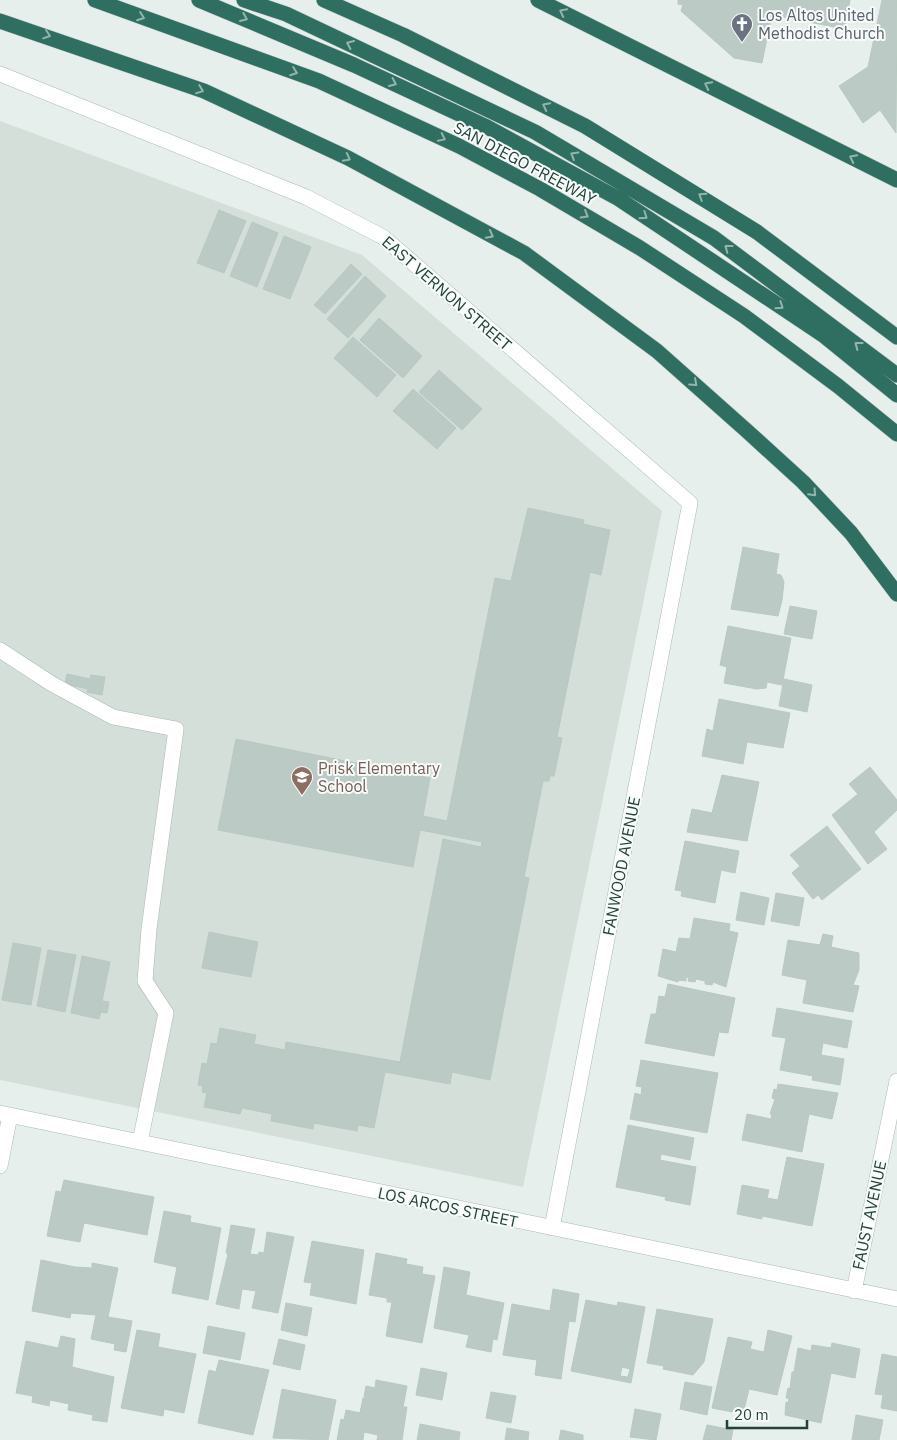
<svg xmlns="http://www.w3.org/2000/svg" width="897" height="1440" font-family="'IBM Plex Sans',sans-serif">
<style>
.built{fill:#d4dfda}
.building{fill:#bbcac4;stroke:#b8c9c2;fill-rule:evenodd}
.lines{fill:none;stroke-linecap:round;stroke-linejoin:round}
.minor-casing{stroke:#a8b8b2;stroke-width:16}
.highway-casing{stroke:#c2cac8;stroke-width:16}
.minor{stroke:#fff;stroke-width:15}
.highway{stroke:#2f6f62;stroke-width:15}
.oneway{stroke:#93b5ae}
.labels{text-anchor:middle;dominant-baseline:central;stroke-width:4;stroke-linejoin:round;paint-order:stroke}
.worship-label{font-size:16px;fill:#5b616d;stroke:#f7fbf9;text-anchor:start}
.street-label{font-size:16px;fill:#24423a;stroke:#f7fbf9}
.education-label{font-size:16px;fill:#785e54;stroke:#f7fbf9;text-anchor:start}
</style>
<rect width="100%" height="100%" fill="#e6efeb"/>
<!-- built -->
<path class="built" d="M0,121l362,134 300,256 -139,676 -523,-107z"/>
<!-- building -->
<path class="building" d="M678,0h172l-6,29 -65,-13 1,-5 -7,-2 -11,54 -28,-5 -53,-47 2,-6 -5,-1z
M882,0h15l-1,133 -16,-23 -17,13 -24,-37 29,-19z
M219,210l27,11 -22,52 -27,-10z
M252,222l26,11 -21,54 -27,-11z
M284,236l27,11 -21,52 -27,-10z
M351,264l11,10 -37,40 -11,-9z
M365,276l21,20 -38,42 -21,-19z
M379,318l43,38 -19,22 -43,-38z
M353,337l43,38 -19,22 -43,-39z
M439,370l43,39 -20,21 -43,-38z
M413,389l43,39 -19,21 -44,-38z
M528,508l56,12 -1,4 27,6 -9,45 -11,-3 -33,165 5,1 -8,38h-4l-1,5h-6l-19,96 5,1 -39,202 -38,-8 -2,12 -65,-12 -11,56 -16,-3 -1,6 -43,-8 -1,6 -42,-8 1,-7 -30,-6 -2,6 -36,-7 3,-14 -5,-1 1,-6 -5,-1 4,-22 5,1 4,-21 6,1 3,-16 36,7 -2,9 31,6 1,-8 114,20 43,-223 38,8 1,-5 -62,-12 -7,37 -195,-37 18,-91 194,39 -7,38 24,5 48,-243 16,3z
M743,547l36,7 -3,20 5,1 3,7 -2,18 -4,16 -47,-7z
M790,606l27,5 -5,28 -28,-5z
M728,626l63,12 -9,47 -15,-3 -1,6 -9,1 -33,-6 3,-16 -7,-2z
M67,674l23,5 1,-4 14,2 -3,18 -15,-3 1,-3 -23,-5z
M784,679l28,6 -5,27 -28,-6z
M719,699l71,14 -7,35 -36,-6 -4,22 -41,-8 5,-27 6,2z
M870,767l27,33v10l-23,22 13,17 -19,15 -36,-49 26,-21 -9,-10z
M722,775l37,7 -12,59 -60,-9 5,-23 20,4z
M827,826l34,43 -39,31 -4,-5 -5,4 -21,-26 8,-7 -10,-11z
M685,841l54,10 -4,22 -14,-3 -6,33 -34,-7 1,-5 -7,-1z
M741,892l28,6 -5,27 -28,-5z
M776,893l28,5 -5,28 -28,-5z
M694,918l36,6 -1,7 9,2 -12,54 -13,-5 -1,3 -7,-1v-3l-9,-2 -1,3 -7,-1 1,-3 -3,-1v4l-7,-1 -1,2 -20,-6 5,-27 13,3 3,-14 11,1z
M209,932l49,10 -7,35 -49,-9z
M823,934l10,2 -2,11 28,6v17l-6,15 6,1 -6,26 -50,-9 4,-23 -25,-5 6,-35 32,5z
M13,943l28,5 -10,57 -29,-5z
M48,950l28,5 -11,57 -28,-6z
M82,956l28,6 -8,39 7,1 -2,11 -6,-1 -2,7 -28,-6z
M668,984l67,14 -7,35 -9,-1 -5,24 -69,-13 6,-29h5l3,-18 6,1z
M777,1008l75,13 -5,27 -24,-5 -2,12 23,4 -4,26 -28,-5 1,-4 -33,-6 6,-32 -14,-2z
M641,1060l77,13 -11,60 -77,-14 5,-26 6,2 1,-8 -6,-1z
M778,1084l60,9 -6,26 -23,-5 -7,38 -60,-12 5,-26 24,5 1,-5h-2l5,-15 -3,-1 2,-9 3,1z
M628,1125l66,13 -4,22 -29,-6 -1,6 36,7 -6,38 -25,-5 1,-3 -50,-10z
M787,1157l37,7 -12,62 -50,-10v3l-25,-5 5,-29 27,5 -2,8 11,2z
M64,1180l90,17 -7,38 -63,-12 -4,19 -33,-6 9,-45 5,1z
M164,1211l27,5 -1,6 31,6 -13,72 -36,-7 5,-26 -23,-5z
M231,1225l24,4 -5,25 8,1 1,-3 5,1 3,-21 27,5 -16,76 -26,-5 4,-17 -14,-2 -3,20 -23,-5 12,-50 -2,-1z
M312,1241l52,9 -8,54 -46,-9 2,-12 -8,-1z
M376,1253l31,6 -1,5 17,3 -1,7 13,2 -13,67 -36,-7 6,-34h-5v-4l-18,-3z
M41,1260l34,7 17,1v-5l26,5 -10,49 24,4 -6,31 -12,-2 1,-6 -24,-5 5,-24 -25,-2 -1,5 -38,-7z
M444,1267l26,5 -4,23 38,8 -7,37 -4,-1 -2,13 -25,-5 3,-12 -35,-7z
M553,1289l26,5 -4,28 -6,-1 -8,58 -26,-4 2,-15 -34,-5 9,-51 38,7z
M586,1300l31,6 1,-4 27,5 -14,76 -60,-12zM622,1367l8,2 -2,8 -8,-1z
M286,1303l26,5 -5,28 -26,-6z
M657,1309l56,10 -9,43 -11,13 -30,-6 1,-3 -17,-3z
M208,1326l37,7 -5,27 -37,-7z
M137,1330l23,4 -2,13 38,7 -12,59 -20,-4 -1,7 -42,-8z
M768,1330l24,6 -15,59 -28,-6 -6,25 -31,-6 16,-71 24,5 -2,7 14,3z
M61,1336l14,3 -3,28 42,10 -7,45 -15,-2 1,-5 -25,-5 1,-6 -19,-4 -1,6 -17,-4 1,-6 -17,-3 10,-52 32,7z
M279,1339l26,6 -5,25 -27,-6z
M832,1343l28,6 -5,29 -24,-5 -10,50 -36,-8 1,-13 2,1 1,-5h-3l2,-10 2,1 2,-17h2l4,-24 13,3 1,-6 19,3z
M882,1354l15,3v54l-16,-3 2,-13 -8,-1z
M219,1360l50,10 -16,65 -55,-12 11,-53 7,2z
M421,1368l26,5 -5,27 -26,-5z
M376,1380l31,6 -4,21h4l-5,33h-25l1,-5 -14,-3 -1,8h-26l4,-21 3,1 2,-10 14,3 3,-15 9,2 -8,-3 2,-11 9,2z
M685,1382l27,5 -5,28 -27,-6z
M282,1389l54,11 -8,40 -55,-2z
M491,1392l25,4 -5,27 -25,-5z
M635,1409l26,5 -5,26 -26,-3z
M856,1415l27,5 -4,20h-27z
M420,1424l40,8 -1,8h-42z
M707,1425l26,5 -2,10h-28z
M507,1428l22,4 -1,8h-23z
M561,1430l22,5v5h-24z"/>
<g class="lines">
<!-- minor casing -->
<g class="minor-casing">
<path id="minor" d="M0,74l306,123 77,40 307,266 -138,725
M0,650l52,34 61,33 63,12 -27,200 -4,52 21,32 -26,129
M0,1113l897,186
M0,1166l10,-51
M854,1291l43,-210"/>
</g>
<!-- highway casing -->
<g class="highway-casing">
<path id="highway" d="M95,0l224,81 140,65 81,43 100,59 104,68 94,70 59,48
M199,0l155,65 133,62 132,72 204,136 74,60
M244,0l42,14 249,118 179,106 183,137
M324,0l79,35 182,91 172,106 140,105
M538,0l359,180
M0,21l204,70 144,67 176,95 133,98 90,80 56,51 48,51 46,61"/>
</g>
<!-- minor -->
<use href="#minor" class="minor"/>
<!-- highway -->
<use href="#highway" class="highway"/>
</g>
<!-- one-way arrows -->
<defs><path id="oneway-chevron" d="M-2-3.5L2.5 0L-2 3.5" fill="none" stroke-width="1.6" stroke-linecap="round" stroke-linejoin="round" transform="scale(1.25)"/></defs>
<g class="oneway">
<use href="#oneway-chevron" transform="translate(563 12) rotate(-153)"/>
<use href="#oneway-chevron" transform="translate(141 17) rotate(20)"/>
<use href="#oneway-chevron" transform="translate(244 18) rotate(23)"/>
<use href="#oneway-chevron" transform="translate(47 35) rotate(19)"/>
<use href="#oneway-chevron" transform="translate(350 44) rotate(-155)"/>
<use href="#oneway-chevron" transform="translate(294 72) rotate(20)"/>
<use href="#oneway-chevron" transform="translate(393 83) rotate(25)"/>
<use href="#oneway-chevron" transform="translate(708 85) rotate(-153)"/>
<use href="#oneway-chevron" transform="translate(200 90) rotate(21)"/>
<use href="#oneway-chevron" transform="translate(546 106) rotate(-153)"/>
<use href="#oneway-chevron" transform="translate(442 138) rotate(26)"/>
<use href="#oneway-chevron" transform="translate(574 155) rotate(-149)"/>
<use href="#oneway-chevron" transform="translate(347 158) rotate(27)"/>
<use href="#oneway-chevron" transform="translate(853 158) rotate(-153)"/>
<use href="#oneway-chevron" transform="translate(702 196) rotate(-147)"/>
<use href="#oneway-chevron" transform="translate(585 215) rotate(30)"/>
<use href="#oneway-chevron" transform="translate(644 216) rotate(34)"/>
<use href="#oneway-chevron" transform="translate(490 235) rotate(28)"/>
<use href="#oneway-chevron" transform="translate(728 248) rotate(-143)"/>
<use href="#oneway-chevron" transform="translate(780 306) rotate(34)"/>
<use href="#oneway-chevron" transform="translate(858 345) rotate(-143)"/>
<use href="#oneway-chevron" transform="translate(694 383) rotate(42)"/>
<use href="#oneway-chevron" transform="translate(813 493) rotate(47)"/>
</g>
<!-- icons -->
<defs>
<g id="church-pin" transform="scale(1.125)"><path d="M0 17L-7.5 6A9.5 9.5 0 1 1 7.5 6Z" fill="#6b7280" stroke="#f7fbf9"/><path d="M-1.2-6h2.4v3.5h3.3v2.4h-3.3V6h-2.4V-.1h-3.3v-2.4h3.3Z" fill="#fff"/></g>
<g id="school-pin" transform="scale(1.125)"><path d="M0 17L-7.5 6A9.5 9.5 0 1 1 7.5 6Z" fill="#8d6e63" stroke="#f7fbf9"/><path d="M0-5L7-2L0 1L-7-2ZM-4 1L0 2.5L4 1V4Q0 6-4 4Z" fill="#fff"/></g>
</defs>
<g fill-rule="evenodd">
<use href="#church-pin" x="742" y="24"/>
<use href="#school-pin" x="302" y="777"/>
</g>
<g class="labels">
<!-- worship labels -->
<g class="worship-label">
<text x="758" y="15">Los Altos United<tspan x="758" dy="18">Methodist Church</tspan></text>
</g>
<!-- street labels -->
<g class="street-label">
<text transform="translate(525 163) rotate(28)">SAN DIEGO FREEWAY</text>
<text transform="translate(447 293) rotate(41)">EAST VERNON STREET</text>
<text transform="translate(621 866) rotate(-79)">FANWOOD AVENUE</text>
<text transform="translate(448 1207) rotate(12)">LOS ARCOS STREET</text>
<text transform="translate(869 1215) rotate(-78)">FAUST AVENUE</text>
</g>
<!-- education labels -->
<g class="education-label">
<text x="318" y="768">Prisk Elementary<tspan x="318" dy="18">School</tspan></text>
</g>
</g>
<!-- scale -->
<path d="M727 1420v8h80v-8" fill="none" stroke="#24423a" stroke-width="2.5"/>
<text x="734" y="1420" font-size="15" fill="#24423a" stroke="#f7fbf9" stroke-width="4" paint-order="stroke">20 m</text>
</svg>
